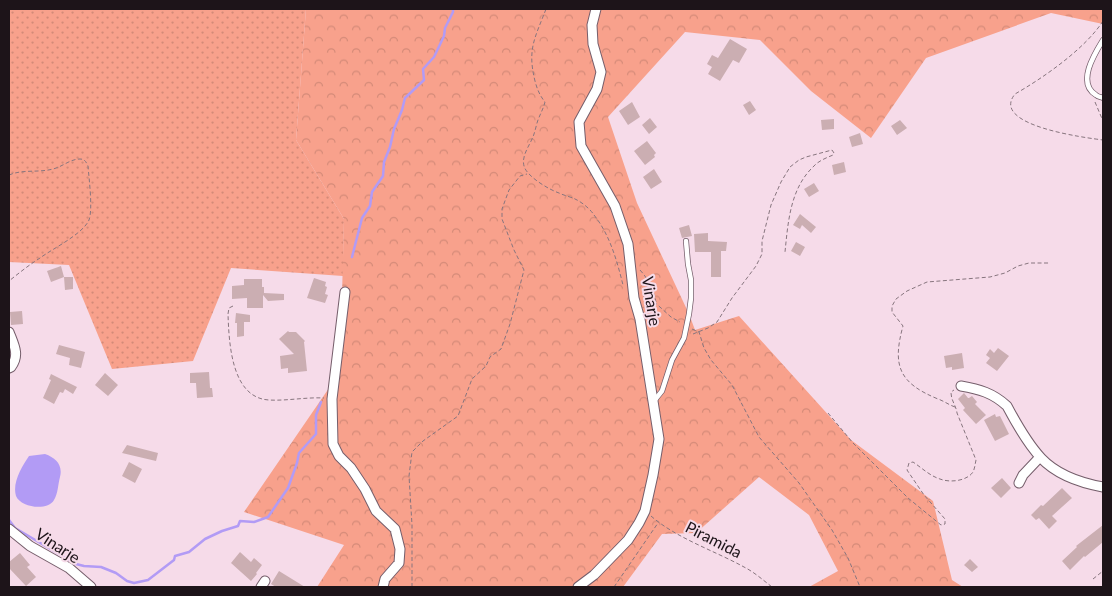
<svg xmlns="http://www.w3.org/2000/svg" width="1112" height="596" font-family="Lato,sans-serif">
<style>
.grass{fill:url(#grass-dots)}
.forest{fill:url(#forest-crowns)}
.water{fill:#b29bf5}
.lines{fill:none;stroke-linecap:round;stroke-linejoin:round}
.stream{stroke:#b29bf5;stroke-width:2.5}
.building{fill:#cbaeb2}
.service-casing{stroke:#755e6b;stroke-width:6}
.minor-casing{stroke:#755e6b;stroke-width:11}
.path{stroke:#87757e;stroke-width:1;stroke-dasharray:4 2.5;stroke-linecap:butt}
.service{stroke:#fff;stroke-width:4.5}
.minor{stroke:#fff;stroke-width:9}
.labels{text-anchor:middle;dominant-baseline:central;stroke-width:4;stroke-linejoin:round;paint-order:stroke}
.street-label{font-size:16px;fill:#1d1419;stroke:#f6dbe9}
</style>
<defs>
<pattern id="grass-dots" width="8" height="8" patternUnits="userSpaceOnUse" patternTransform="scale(1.25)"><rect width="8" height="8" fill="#f8a18c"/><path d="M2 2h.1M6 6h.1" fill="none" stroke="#d48a78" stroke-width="1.8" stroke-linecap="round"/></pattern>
<pattern id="forest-crowns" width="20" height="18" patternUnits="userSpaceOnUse" patternTransform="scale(1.25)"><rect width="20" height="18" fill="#f8a18c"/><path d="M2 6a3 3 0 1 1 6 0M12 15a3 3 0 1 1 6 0" fill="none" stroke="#d48a78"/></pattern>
</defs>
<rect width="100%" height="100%" fill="#f6dbe9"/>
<!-- grass -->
<path class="grass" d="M9,9h297l-10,131 48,79 -1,57 -112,-8 -38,93 -81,8 -43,-104 -60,-3z"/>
<!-- forest -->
<path class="forest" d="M306,9h797v15l-52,-11 -125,45 -55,80 -60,-47 -51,-51 -75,-8 -77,85 29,86 52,111 6,16 44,-14 112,124 82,61 19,79 11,7h-154l29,-16 -29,-56 -50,-38 -63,56 -34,1 -39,53h-306l27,-42 -100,-33 96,-140 4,-153 -48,-79z"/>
<!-- water -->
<path class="water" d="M45,454c11,4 18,11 15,23 -2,7 -2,17 -6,23 -6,11 -33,8 -38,-4 -4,-13 6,-30 13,-40z"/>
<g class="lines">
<!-- stream -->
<path class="stream" d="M352,257l10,-39 8,-12 2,-14 11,-16 1,-14 6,-15 4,-18 8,-19 3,-12 19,-18 -1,-11 11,-12 10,-21 1,-8 8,-16v-3
M9,520l6,8 54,32
M76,564l8,2 17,1 15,6 11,8 7,2 14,-3 26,-20 1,-4 14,-4 16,-13 17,-8 16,-5 2,-5 14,1 14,-5 20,-29 9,-25 2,-10 17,-19v-19l5,-13"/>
</g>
<!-- building -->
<path class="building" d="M730,39l17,10 -8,14 -6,-3 -13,21 -12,-7 4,-7 -5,-3 5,-9 6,3z
M750,101l6,9 -7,5 -6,-10z
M632,102l8,15 -12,8 -9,-14z
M650,118l7,9 -8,7 -7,-9z
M834,119v10l-12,1 -1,-10z
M900,120l7,8 -10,7 -6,-9z
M860,133l3,11 -11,3 -3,-10z
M647,141l9,12 -2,2 1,2 -10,8 -11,-14z
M844,162l2,10 -12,3 -2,-10z
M654,169l8,13 -11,7 -8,-12z
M814,183l5,8 -10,6 -5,-8z
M800,214l16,13 -5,6 -9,-8 -2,4 -7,-4z
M689,225l3,11 -10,2 -3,-10z
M708,233v8l19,1 -1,9h-5v26h-10v-25h-16l-1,-18z
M796,242l9,5 -5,9 -9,-5z
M61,266l3,11h9v12l-8,1 -1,-13 -13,5 -4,-11z
M314,278l12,4 -1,4 2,1 -2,7 3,1 -3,8 -18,-5z
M244,279h18v8h2v6l20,1v6l-16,1 -5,-6v13h-16v-10l-15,1v-13l12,-1z
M22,311l1,13 -12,1 -1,-13z
M236,313l14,2v7h-6v14l-7,1v-14h-2z
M288,331l1,1h7l9,9 -1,1 3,29 -19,2v-5l-7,1 -1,-13 14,-2 -15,-15z
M59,345l26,7 -4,16 -12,-3 1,-7 -14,-4z
M998,348l11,8 -12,15 -11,-8 4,-5 -4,-3 4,-6 4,4z
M962,353l2,15 -12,2v-3l-6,1 -2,-12z
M209,372l1,16h2l1,9 -16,1 -1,-15h-6v-10z
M105,373l13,12 -10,11 -13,-11z
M51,374l26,13 -4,7 -8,-5 -2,4 -3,-1 -6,12 -11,-6 8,-18 -2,-1z
M964,393l4,5h1l3,-2 5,6 -2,2 11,11 -10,9 -13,-14 2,-2 -7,-9z
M995,414l1,3 4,-1 9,18 -14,7 -11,-21z
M127,445l31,8 -2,8 -34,-8z
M129,462l13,7 -7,14 -13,-7z
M1002,478l9,10 -10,10 -10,-10z
M1062,488l10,10 -20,18 5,5 -8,8 -10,-11 -3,2 -5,-5 10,-10 2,1z
M1103,525v17l-18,15 -1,-1 -14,14 -8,-9 15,-14 -1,-1z
M240,552l11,10 3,-4 8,7 -6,8 1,1 -6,7 -20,-18z
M20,553l10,12 -3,2 9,10 -10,9 -17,-18v-6z
M970,559l8,8 -6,5 -8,-7z
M279,571l26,16h-29l-5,-3z"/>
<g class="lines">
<!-- service casing -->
<g class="service-casing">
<path id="service" d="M1103,40c-8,13 -27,43 -7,55 2,2 5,2 7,3
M654,401l8,-10 10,-31 12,-22 5,-24 2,-16v-18l-3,-16 -2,-23"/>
</g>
<!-- minor casing -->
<g class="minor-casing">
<path id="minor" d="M345,292l-13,107 1,45 6,12 12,12 14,21 11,22 19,18 5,20 -1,14 -14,16 -2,8
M9,332c5,13 11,23 2,35l-2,1
M961,386c18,3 32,7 46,20 9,17 21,38 34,52 16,17 40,25 62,29
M1019,483l4,-8 17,-18
M9,529l21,17 39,22 22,19
M261,587l4,-6
M578,587l16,-12 34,-35 11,-17 6,-12 8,-36 6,-36 -19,-120 -6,-21 -6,-54 -13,-38 -34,-60 -2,-24 18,-33 4,-17 -8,-28 -1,-19 4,-16"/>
</g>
<!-- path -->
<path class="path" d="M546,9c-11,29 -19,40 -11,72 2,8 5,15 10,21 -2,8 -6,14 -8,21 -1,4 -2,8 -3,11 -3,10 -13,21 -10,32 3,11 26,24 35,27 6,3 13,4 18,7 6,3 14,10 17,15 16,20 23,46 29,70
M1103,21c-18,28 -60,57 -88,73 -26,32 73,44 88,46
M1095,102l8,19
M9,175c14,-6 29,-2 44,-6 9,-2 17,-10 27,-10 5,0 6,3 8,7 1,13 5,43 1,54 -6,14 -37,29 -49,38 -11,7 -21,15 -31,23
M640,270c9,10 13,19 16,32
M643,296h4l3,2 21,19 9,5
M233,306l-4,2 -1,6c1,28 3,84 41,86 18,1 37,-3 55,-2
M692,329l7,3 5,16 7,12 21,25 27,52 40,46 33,47 16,28 12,29
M693,334l15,-6 9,-6 15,-24 24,-32 6,-12v-13l9,-36 10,-23 9,-15 9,-7 7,-3 26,-7 2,3 -1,2c-7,3 -15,6 -20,12 -23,22 -25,56 -28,85
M955,407c-6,-2 -11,-6 -17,-8 -39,-16 -46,-33 -35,-73l-11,-14v-6l4,-7 11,-8 20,-9 63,-5 15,-4 13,-7 11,-3h20
M828,413l25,30 55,55 33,27 4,-1v-5l-21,-24 -17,-25 2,-7 4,-1c9,6 17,14 27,17 10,4 27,2 33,-7 2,-4 2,-8 3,-12l-19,-47c-1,-8 -6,-12 -6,-21l3,-2
M651,516c25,22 64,35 93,51 10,5 19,13 28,20
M1093,579l10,-8
M412,587v-62l-3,-49 3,-24 11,-11 35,-25 14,-37 14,-13 4,-9 11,-8 9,-25 14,-54 -10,-20 -12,-31v-10l7,-19 11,-14 7,-2
M614,587l44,-64"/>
<!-- service -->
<use href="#service" class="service"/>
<!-- minor -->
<use href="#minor" class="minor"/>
</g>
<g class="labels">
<!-- street labels -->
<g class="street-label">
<text transform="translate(652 301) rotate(81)">Vinarje</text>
<text transform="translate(714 539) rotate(27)">Piramida</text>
<text transform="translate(58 545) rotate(33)">Vinarje</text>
</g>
</g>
<!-- border -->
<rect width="1112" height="596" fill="none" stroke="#1d1419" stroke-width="20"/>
</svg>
